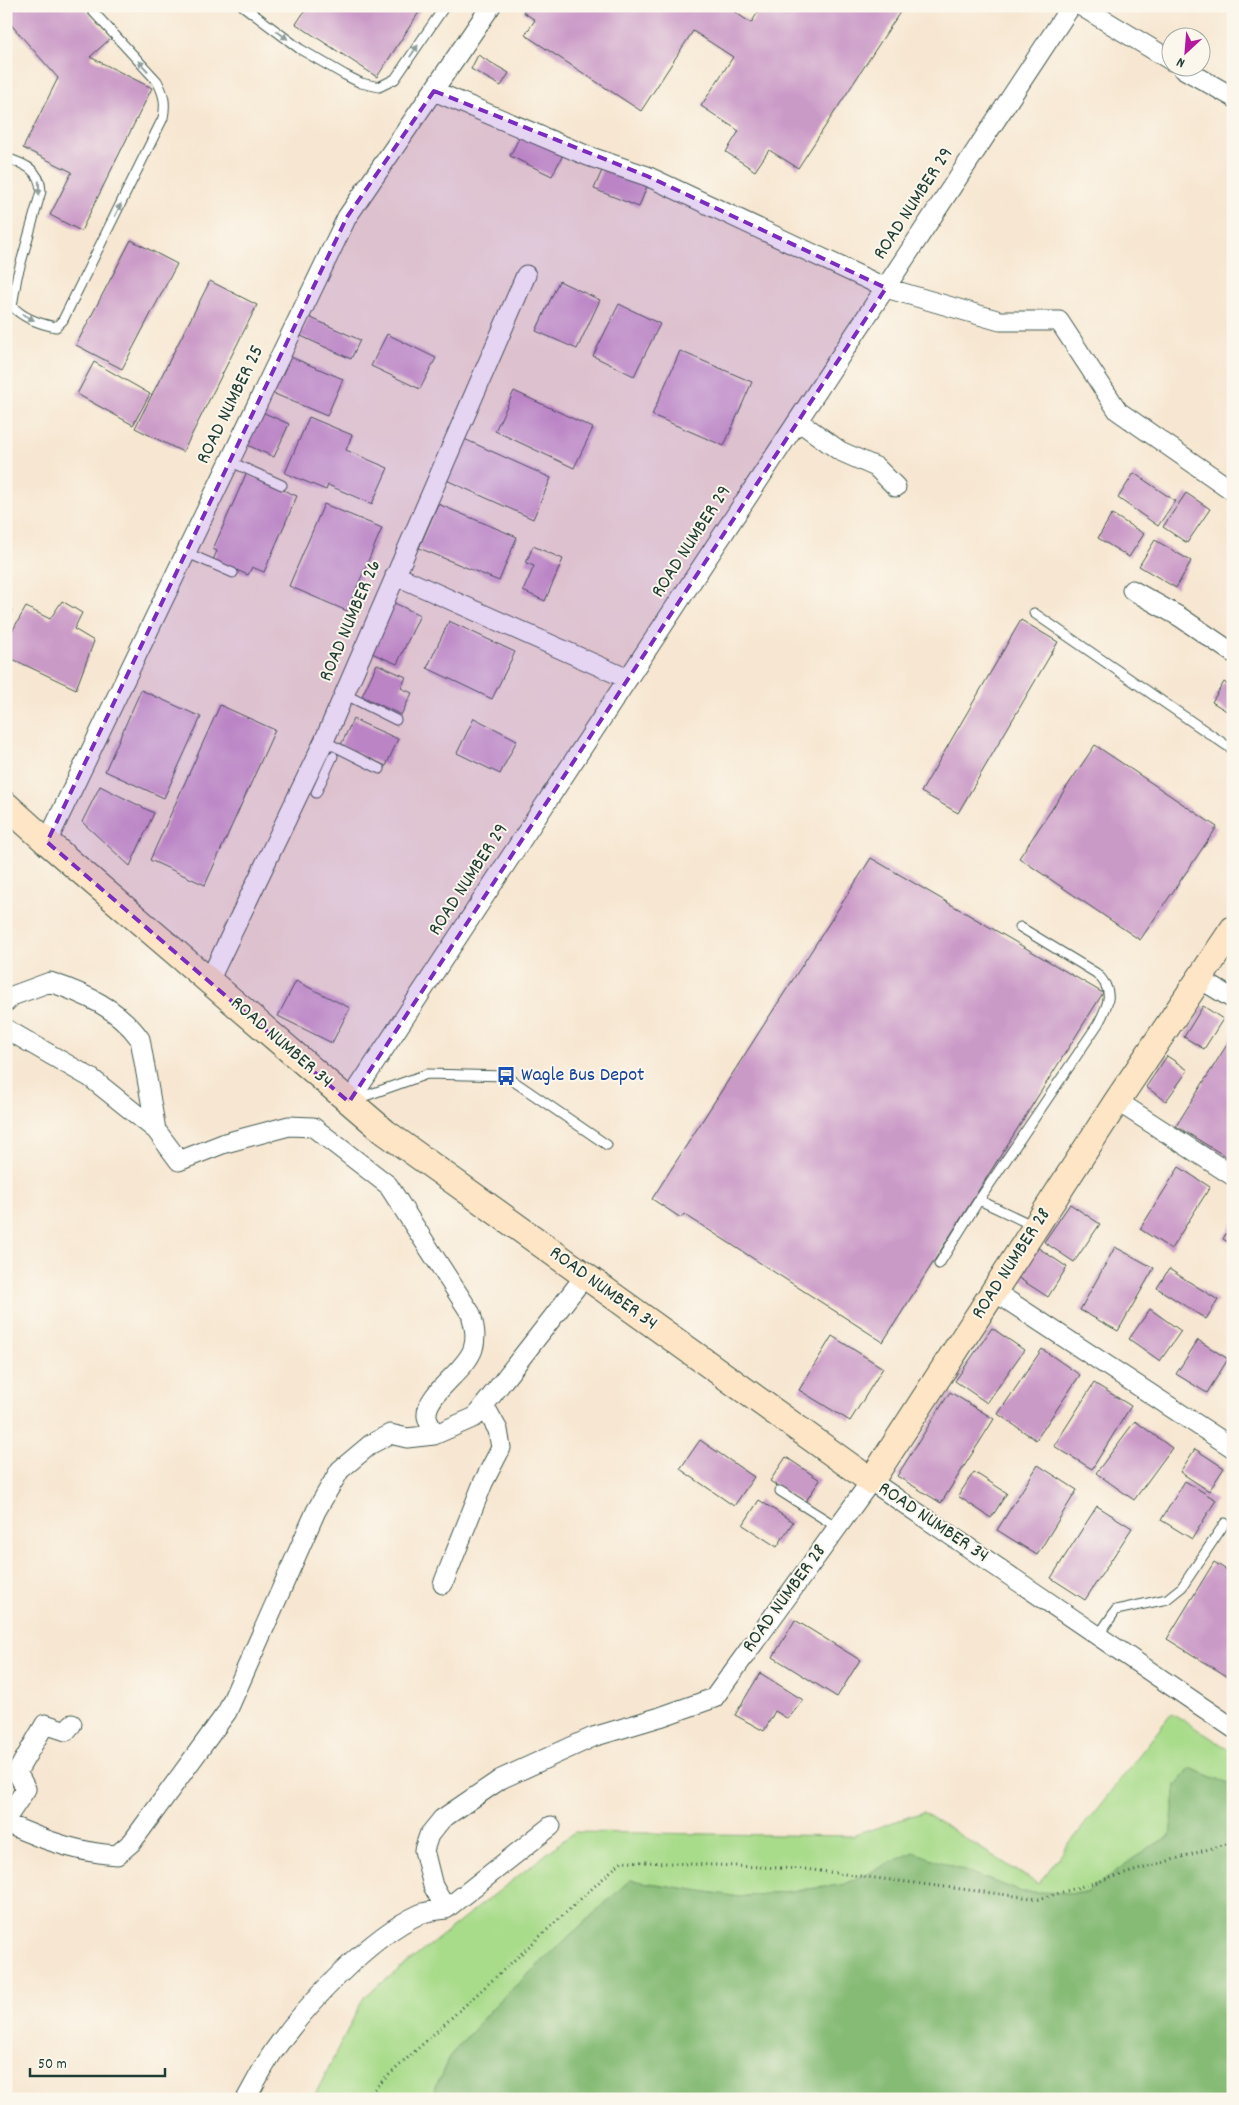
<svg xmlns="http://www.w3.org/2000/svg" width="1239" height="2105" font-family="Dekko,sans-serif">
<style>
.green{fill:#a8db8a;stroke:#648c5f}
.forest{fill:#86bb76;stroke:#527c55}
.building{fill:#ca9ac7}
.lines{fill:none;stroke-linecap:round;stroke-linejoin:round}
.lane-casing{stroke:#3f564c;stroke-width:11}
.street-casing{stroke:#3f564c;stroke-width:21}
.secondary-casing{stroke:#3f564c;stroke-width:28}
.path{stroke:#3f564c;stroke-width:3;stroke-dasharray:1 4;stroke-linecap:butt}
.lane{stroke:#fff;stroke-width:9}
.street{stroke:#fff;stroke-width:19}
.secondary{stroke:#fde5c5;stroke-width:26}
.oneway{fill:#8f9e9a}
.marked{fill:#7b2cbf;fill-opacity:0.2;stroke:#7b2cbf;stroke-width:4;stroke-dasharray:10 6;stroke-linejoin:round}
.labels{text-anchor:middle;dominant-baseline:central;stroke-width:4;stroke-linejoin:round;paint-order:stroke}
.street-label{font-size:20px;fill:#1f3d34;stroke:#fbf7ec}
.transit-label{font-size:20px;fill:#164399;stroke:#fbf7ec;text-anchor:start}
</style>
<rect width="100%" height="100%" fill="#fbf7ec"/>
<filter id="ink" filterUnits="userSpaceOnUse"><feTurbulence type="fractalNoise" baseFrequency=".02" numOctaves="2"/><feDisplacementMap in="SourceGraphic" scale="10" xChannelSelector="R" yChannelSelector="G"/><feConvolveMatrix kernelMatrix="1 2 1 2 8 2 1 2 1" color-interpolation-filters="sRGB"/></filter>
<filter id="wash" filterUnits="userSpaceOnUse"><feTurbulence type="fractalNoise" baseFrequency=".0096" numOctaves="4" result="noise"/><feDisplacementMap in="SourceGraphic" scale="20" xChannelSelector="R" yChannelSelector="G"/><feGaussianBlur stdDeviation="1.12" result="paint"/><feColorMatrix in="noise" values="0 0 0 0 0 0 0 0 0 0 0 0 0 0 0 0 0 1.4 0 .05"/><feComposite in="paint" operator="in"/></filter>
<g filter="url(#wash)">
<rect width="100%" height="100%" fill="#f7e7d2"/>
<!-- green -->
<path class="green" d="M1172,1713l61,39v33l-43,-17 -14,17 -6,51 -36,22 -48,35 -64,-1 -108,-39 -72,32 -103,12 -109,-17 -135,125 -46,52 -18,42h-118l51,-102 210,-165 278,4 71,-24 115,72z"/>
<!-- forest -->
<path class="forest" d="M1190,1768l43,17v314h-802l18,-42 46,-52 135,-125 109,17 103,-12 72,-33 108,40 64,1 48,-35 36,-22 6,-51z"/>
<g id="blocks">
<!-- building -->
<path class="building" d="M6,6h76l29,32 -21,19 62,31 -71,143 -31,-16 22,-43 -49,-24 35,-70 -52,-59z
M308,6h115l-46,71 -81,-53z
M527,6h199l25,17 11,-17h142l-106,162 -29,-18 -14,21 -29,-19 13,-21 -38,-25 32,-49 -40,-26 -52,80 -116,-76 10,-15 -12,-8z
M478,55l31,18 -8,13 -30,-17z
M521,134l44,17 -13,25 -42,-20z
M603,168l44,18 -8,21 -45,-18z
M131,240l46,24 -55,105 -46,-24z
M210,281l47,24 -74,147 -48,-24z
M559,281l41,19 -23,49 -41,-18z
M619,304l41,20 -26,52 -41,-20z
M309,317l51,23 -9,19 -50,-23z
M387,334l49,24 -16,31 -49,-23z
M680,351l72,31 -28,64 -72,-31z
M286,355l57,24 -16,37 -57,-24z
M94,362l56,32 -17,31 -56,-31z
M514,391l79,37 -19,40 -79,-37z
M262,412l27,12 -15,33 -27,-12z
M309,417l43,18 -6,15 42,18 -16,36 -44,-19 -2,5 -41,-17z
M462,438l89,40 -18,41 -89,-40z
M1134,473l41,28 -17,25 -40,-28z
M246,474l51,22 -33,76 -12,-5 -4,8 -35,-15 4,-9 -4,-2z
M1186,493l24,16 -23,34 -24,-16z
M324,504l58,24 -35,83 -58,-25z
M438,504l79,33 -18,44 -80,-33z
M1112,514l32,20 -15,23 -31,-19z
M1155,540l36,21 -15,27 -37,-22z
M533,546l30,13 -18,42 -22,-10 11,-25 -8,-3z
M62,601l20,12 -8,16 20,12 -18,48 -70,-33 5,-23 15,-26 24,12z
M390,601l30,14 -23,49 -30,-13z
M6,607l6,3 -6,11z
M1021,620l37,22 -100,171 -37,-21z
M449,621l66,31 -23,47 -65,-31z
M377,664l29,13 -5,11 11,5 -11,22 -39,-19z
M1224,682l9,6v27l-21,-13z
M141,690l60,27 -37,81 -59,-27z
M220,705l55,25 -70,155 -55,-25z
M474,718l43,22 -17,34 -43,-21z
M353,719l45,20 -12,27 -45,-21z
M1095,745l122,82 -77,113 -121,-82z
M100,786l54,27 -24,53 -48,-44z
M871,858l232,135 -220,349 -199,-128 -3,4 -29,-19z
M296,981l54,27 -18,35 -54,-27z
M1203,1006l20,13 -19,30 -20,-12z
M1233,1035v126l-57,-35z
M1167,1056l21,14 -22,31 -20,-14z
M1179,1167l31,20 -39,62 -31,-20z
M1070,1204l30,20 -26,38 -30,-20z
M1233,1221v24l-10,-6z
M1034,1245l33,22 -19,30 -34,-22z
M1115,1247l39,21 -36,63 -38,-21z
M1169,1269l49,31 -12,19 -49,-31z
M1150,1309l31,22 -21,30 -31,-22z
M992,1328l32,22 -37,53 -32,-22z
M832,1336l51,32 -33,53 -51,-31z
M1198,1340l30,19 -21,34 -31,-19z
M1042,1349l38,26 -44,65 -38,-26z
M1094,1383l37,23 -39,63 -38,-23z
M950,1392l44,27 -53,84 -44,-27z
M1233,1410v10l-5,-3z
M1135,1421l37,27 -38,52 -38,-27z
M700,1440l54,37 -20,29 -54,-37z
M1195,1449l29,19 -15,23 -29,-19z
M786,1457l34,23 -16,24 -34,-23z
M1038,1465l39,25 -40,65 -40,-25z
M974,1472l33,21 -16,25 -33,-22z
M1185,1481l31,19 -24,39 -31,-19z
M759,1500l34,22 -16,25 -34,-22z
M1097,1506l35,22 -47,72 -34,-22z
M1214,1562l19,12v99l-3,5 -63,-39z
M795,1620l65,40 -23,37 -64,-40z
M760,1673l43,27 -15,19 -13,-8 -11,20 -29,-16z"/>
</g>
</g>
<g filter="url(#ink)">
<use href="#blocks" fill-opacity="0" stroke="#3f564c" stroke-width="1"/>
<g class="lines">
<!-- lane casing -->
<g class="lane-casing">
<path id="lane" d="M243,6l57,43 45,26 16,8 18,4 16,-8 50,-73
M6,158c18,6 34,11 35,33l-24,86 -5,29c11,12 28,18 44,21l7,-7 100,-202c3,-15 1,-24 -6,-37l-69,-75
M229,461l53,24
M185,552l48,21
M1034,613l199,137
M344,694l52,26
M324,741l56,28
M316,793l17,-37
M354,1100l73,-26 79,2 101,69
M979,1200l119,-176c11,-20 17,-34 -2,-51l-76,-46
M939,1264l40,-64 55,26
M780,1491l57,36
M1098,1636l18,-26 51,-11 15,-12 43,-64"/>
</g>
<!-- street casing -->
<g class="street-casing">
<path id="street" d="M1081,6l91,55
M1182,68l51,29
M434,91l154,65 59,20 239,112 114,33h59l59,90 115,80
M798,421l42,30 36,16 20,20
M395,575l233,104
M1132,590l48,27 53,36
M47,842l300,-625 144,-211
M1200,979l33,20
M209,981l115,-240 202,-466
M6,1002l6,-6 38,-14c35,12 68,26 90,57l16,91 23,31 46,-18 64,-17 24,1 75,58 83,129c3,11 6,23 2,35 -7,22 -48,45 -46,67 1,6 5,13 7,19
M6,1029l85,49 65,52
M1117,1101l116,75
M349,1102l722,-1096
M995,1292l238,156
M443,1584l40,-101 18,-35 -3,-18 -14,-25
M6,1819l20,-30 -9,-17 28,-48 21,7 6,-7
M6,1823c34,16 74,30 111,32l15,-13 95,-130 89,-201 24,-41 31,-26 19,-10 17,4 27,-3 41,-18 110,-141
M446,1909l105,-83
M246,2099c9,-16 17,-32 27,-47 32,-46 96,-115 147,-138 8,-3 18,-4 26,-5l-13,-23 -9,-36 5,-15 13,-16 59,-40 92,-42 67,-20 54,-19 157,-217 362,247"/>
</g>
<!-- secondary casing -->
<g class="secondary-casing">
<path id="secondary" d="M6,805l41,37 338,290 486,349 246,-380 116,-172"/>
</g>
<!-- path -->
<path class="path" d="M363,2099l259,-238 183,8 234,30 194,-57"/>
<!-- lane -->
<use href="#lane" class="lane"/>
<!-- street -->
<use href="#street" class="street"/>
<!-- secondary -->
<use href="#secondary" class="secondary"/>
</g>
<!-- one-way arrows -->
<defs><path id="oneway-solid" d="M-6-.8H1V-3.2L6.5 0L1 3.2V.8H-6Z" transform="scale(1.25)"/></defs>
<g class="oneway">
<use href="#oneway-solid" transform="translate(282 35) rotate(36)"/>
<use href="#oneway-solid" transform="translate(414 51) rotate(-56)"/>
<use href="#oneway-solid" transform="translate(143 66) rotate(-133)"/>
<use href="#oneway-solid" transform="translate(39 188) rotate(89)"/>
<use href="#oneway-solid" transform="translate(118 210) rotate(-64)"/>
<use href="#oneway-solid" transform="translate(28 317) rotate(27)"/>
</g>
</g>
<!-- marked area -->
<path class="marked" d="M434,91l213,85 239,112 -537,814 -302,-260 300,-625z"/>
<!-- icons -->
<defs>
<g id="bus-bare" transform="scale(1.5)"><path d="M-5-6H5V4H4V6H2V4H-2V6H-4V4H-5ZM-3.5-4V0h7V-4ZM-3.5 1.2v1.5H-2V1.2ZM2 1.2v1.5H3.5V1.2Z" fill="#1a4fb4" stroke="#fbf7ec" stroke-width="2.5" paint-order="stroke"/></g>
</defs>
<g fill-rule="evenodd">
<use href="#bus-bare" x="506" y="1076"/>
</g>
<g class="labels">
<!-- street labels -->
<g class="street-label">
<text transform="translate(914 204) rotate(-57)">ROAD NUMBER 29</text>
<text transform="translate(231 405) rotate(-64)">ROAD NUMBER 25</text>
<text transform="translate(692 542) rotate(-57)">ROAD NUMBER 29</text>
<text transform="translate(351 621) rotate(-67)">ROAD NUMBER 26</text>
<text transform="translate(469 880) rotate(-57)">ROAD NUMBER 29</text>
<text transform="translate(281 1043) rotate(41)">ROAD NUMBER 34</text>
<text transform="translate(1012 1264) rotate(-57)">ROAD NUMBER 28</text>
<text transform="translate(603 1289) rotate(36)">ROAD NUMBER 34</text>
<text transform="translate(933 1523) rotate(34)">ROAD NUMBER 34</text>
<text transform="translate(785 1599) rotate(-54)">ROAD NUMBER 28</text>
</g>
<!-- transit labels -->
<g class="transit-label">
<text x="521" y="1076">Wagle Bus Depot</text>
</g>
</g>
<!-- margin -->
<rect width="1239" height="2105" fill="none" stroke="#fbf7ec" stroke-width="25"/>
<!-- north arrow -->
<g transform="translate(1186 52) rotate(206)"><circle r="24" fill="#fbf7ec" stroke="#a3ada2"/>
<path d="M0-4L9 19L0 12L-9 19Z" fill="#b5179e"/>
<text y="-8" font-size="14" font-weight="bold" text-anchor="middle" fill="#1f3d34">N</text>
</g>
<!-- scale -->
<path d="M30 2068v8h135v-8" fill="none" stroke="#1f3d34" stroke-width="2.5"/>
<text x="38" y="2068" font-size="15" fill="#1f3d34" stroke="#fbf7ec" stroke-width="4" paint-order="stroke">50 m</text>
</svg>
